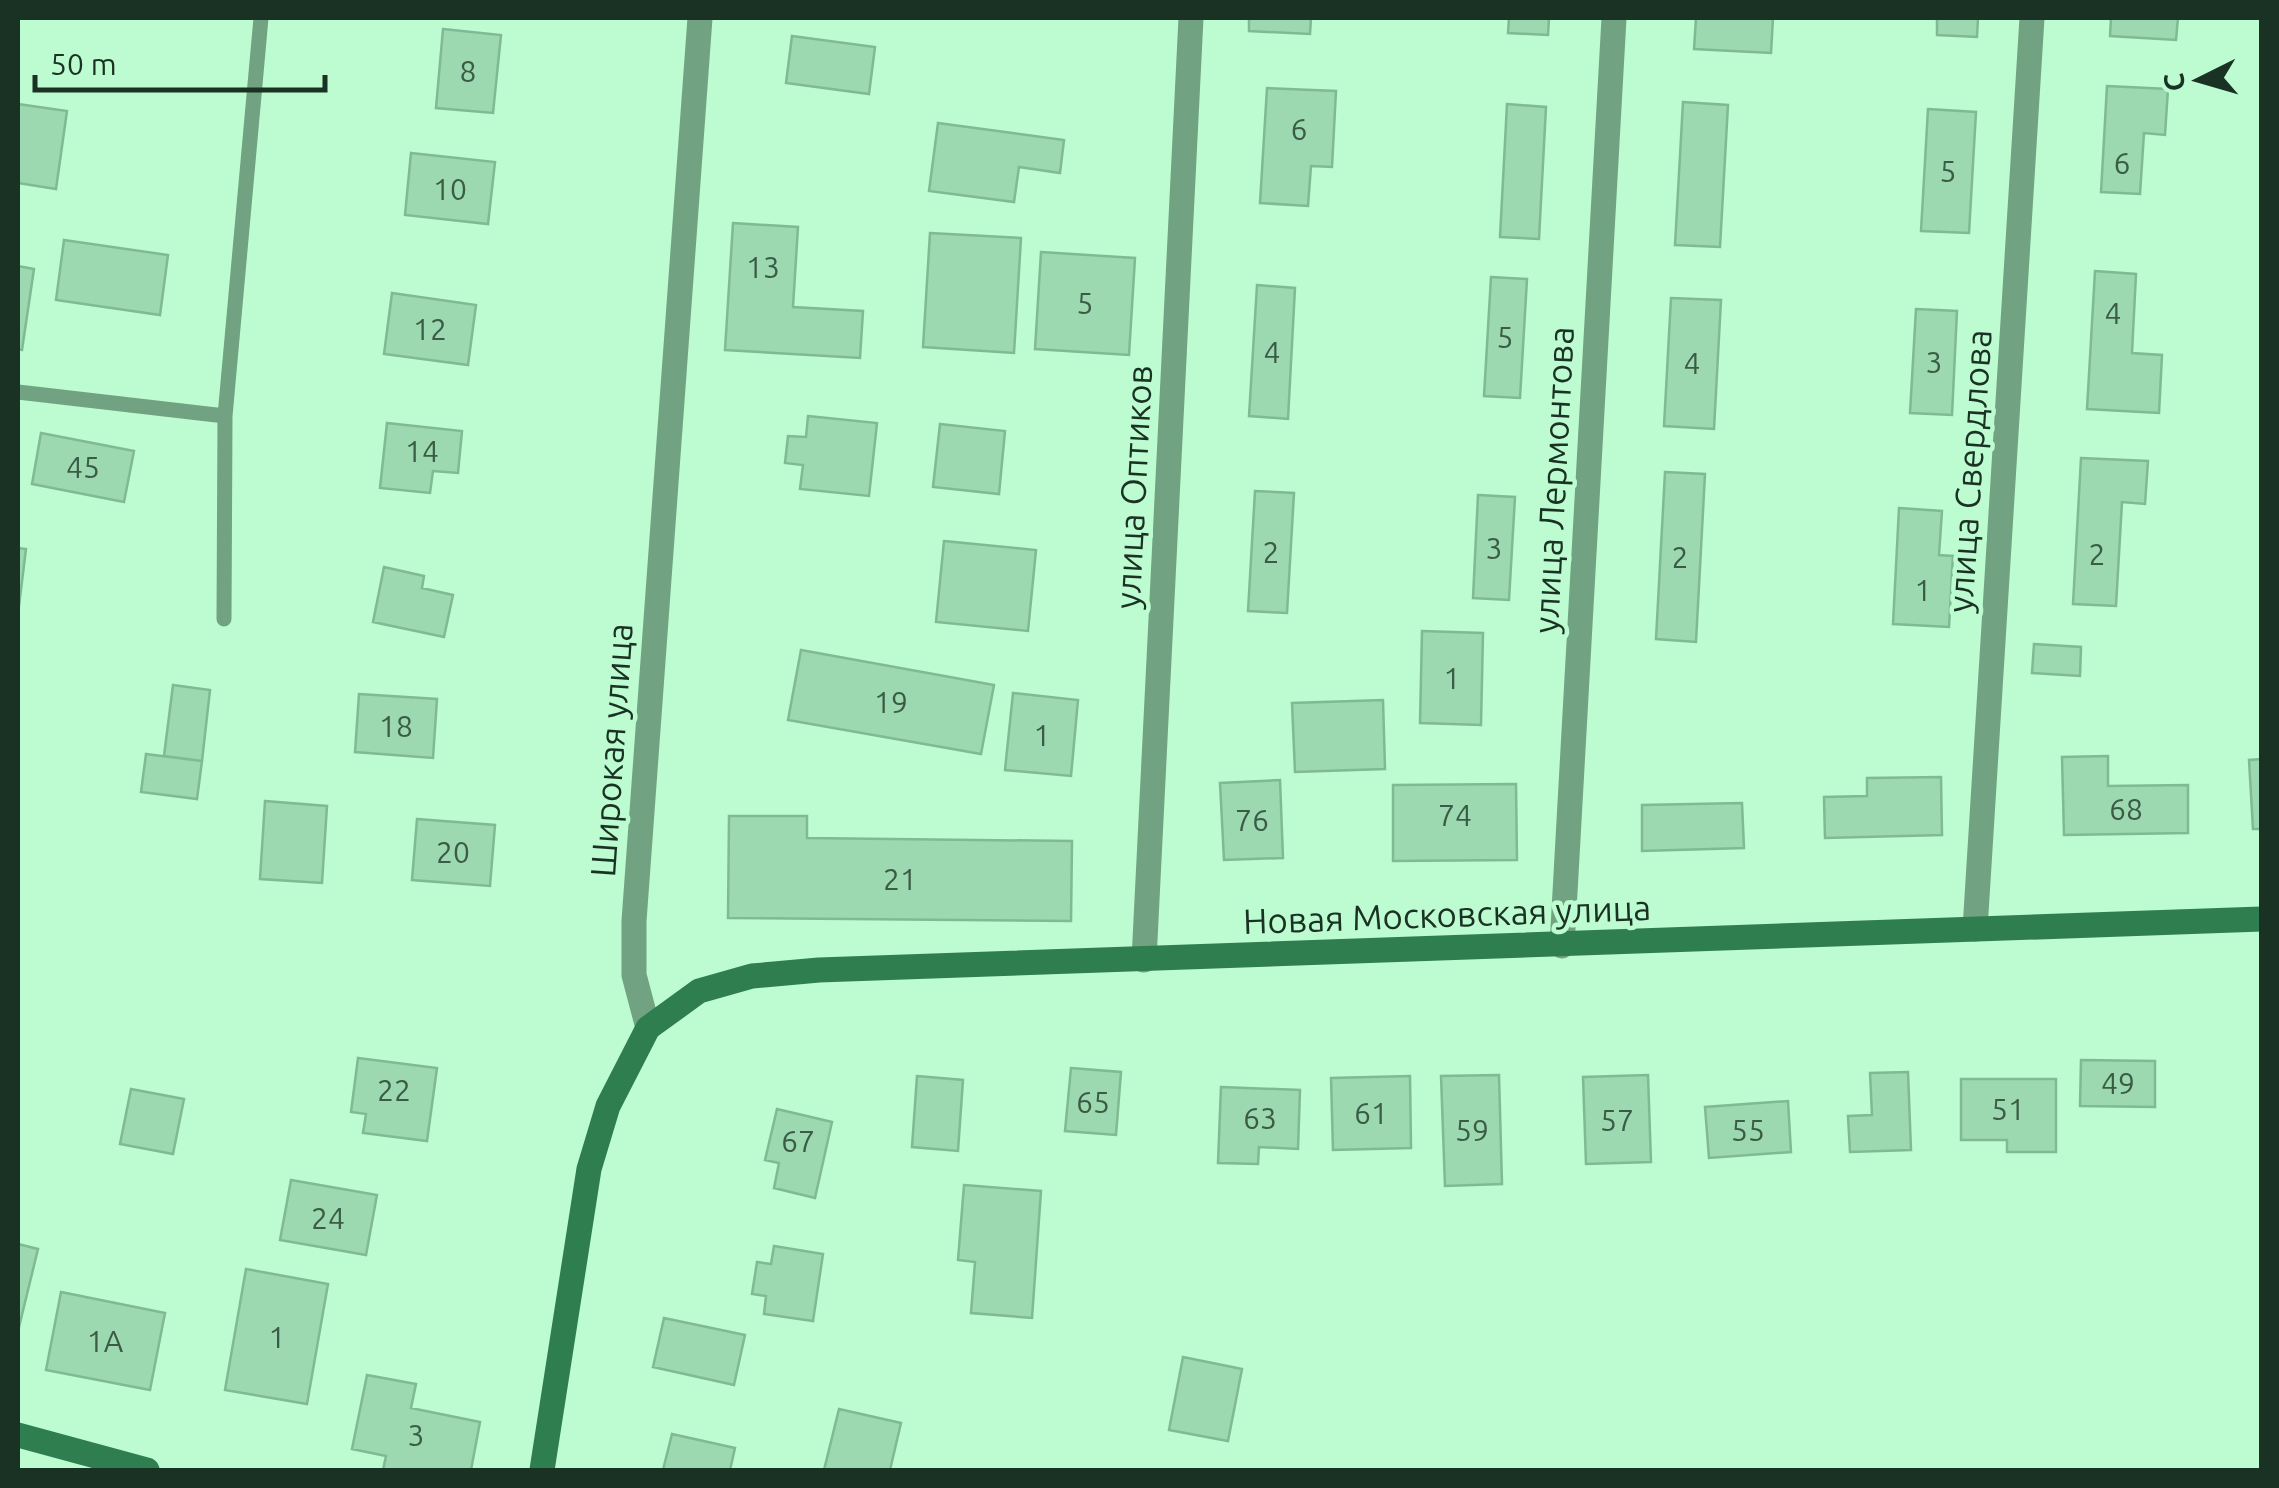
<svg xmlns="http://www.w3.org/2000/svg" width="2279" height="1488" font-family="Ubuntu,sans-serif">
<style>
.building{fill:#9cd8b0;stroke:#7fba92;stroke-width:2.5}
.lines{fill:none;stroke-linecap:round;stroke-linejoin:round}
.lane{stroke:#71a281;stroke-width:15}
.street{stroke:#71a281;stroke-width:25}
.secondary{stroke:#2e7e50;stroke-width:25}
.labels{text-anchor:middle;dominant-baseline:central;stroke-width:9;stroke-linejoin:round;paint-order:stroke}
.number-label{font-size:30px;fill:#3a5c46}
.street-label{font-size:35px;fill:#1a3223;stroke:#bdfbd1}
</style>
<rect width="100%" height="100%" fill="#bdfbd1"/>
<!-- building -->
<path class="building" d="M1249,18h62l-1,16 -61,-3z
M1509,18h40l-1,17 -40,-2z
M1696,18h77l-2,35 -77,-4z
M1937,18h41l-1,19 -40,-2z
M2111,18h67l-2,22 -66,-4z
M443,29l58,6 -8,78 -57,-5z
M792,36l83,11 -6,47 -83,-11z
M2107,86l61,3 -3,46 -21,-2 -4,61 -39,-2z
M1267,88l69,3 -4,76 -21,-1 -3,40 -48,-3z
M1683,102l45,3 -8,142 -45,-2z
M18,104l49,7 -11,78 -38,-6z
M1507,104l39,3 -7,132 -39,-2z
M1928,109l48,3 -7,121 -48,-2z
M938,123l126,17 -4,33 -41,-6 -5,35 -85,-11z
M411,153l84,9 -7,62 -83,-9z
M733,223l65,4 -5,80 70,4 -3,47 -135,-8z
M930,233l91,5 -7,115 -91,-6z
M64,240l104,15 -8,60 -104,-15z
M1041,252l94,6 -6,97 -94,-6z
M18,266l16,3 -12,81 -4,-1z
M2095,271l41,3 -4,79 30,2 -3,58 -72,-4z
M1491,277l36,2 -7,119 -36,-2z
M1257,285l38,3 -7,131 -39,-3z
M392,293l84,12 -8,60 -84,-11z
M1671,298l50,2 -7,129 -50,-3z
M1916,309l41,2 -5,104 -42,-2z
M808,416l69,7 -8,73 -69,-7 3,-24 -18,-2 3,-27 18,1z
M387,423l75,8 -4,42 -25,-2 -3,22 -50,-5z
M940,424l65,7 -6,63 -66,-7z
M41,433l93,18 -10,51 -92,-18z
M2081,458l67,3 -3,43 -23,-2 -6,104 -43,-2z
M1665,472l40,2 -9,168 -40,-3z
M1255,491l39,2 -7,120 -39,-2z
M1478,495l37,2 -6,103 -36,-2z
M1899,508l43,3 -3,44 14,1 -4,71 -56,-3z
M944,541l92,9 -8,81 -92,-9z
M18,548l8,1 -8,65z
M384,567l40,9 -2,12 31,7 -9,42 -71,-15z
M1422,631l61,2 -2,92 -61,-2z
M2034,644l47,3 -1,29 -48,-3z
M801,650l193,35 -13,69 -193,-34z
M173,685l37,5 -8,71 -38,-5z
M1013,693l65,7 -7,76 -66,-6z
M359,694l78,5 -4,59 -78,-6z
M1383,700l2,69 -90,3 -3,-69z
M146,754l56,7 -5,38 -56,-7z
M2108,756v30l80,-1v48l-124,2 -2,-78z
M2262,759v70h-9l-4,-69z
M1941,777l1,58 -117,3 -1,-41 43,-1v-18z
M1280,780l3,78 -59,2 -4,-77z
M1516,784l1,76 -124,1v-76z
M265,801l62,5 -5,77 -62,-4z
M1742,803l2,45 -102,3v-46z
M729,816h78v22l265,3 -1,80 -343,-3z
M417,819l78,6 -5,61 -78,-6z
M358,1058l79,10 -10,73 -64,-8 3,-19 -15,-2z
M2081,1060l74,1v46l-75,-1z
M1071,1068l50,4 -5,63 -51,-4z
M1908,1072l3,78 -61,2 -2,-36 24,-1 -2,-42z
M1499,1075l3,109 -57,2 -4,-110z
M1648,1075l3,87 -65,2 -3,-87z
M917,1076l46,4 -5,71 -46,-4z
M1410,1076l1,72 -78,2 -2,-72z
M1961,1079h95v73h-49v-12h-46z
M1221,1087l79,3 -2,59 -39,-2 -1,17 -40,-1z
M131,1089l53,10 -11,55 -53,-10z
M1788,1101l3,51 -82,6 -4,-51z
M777,1109l55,13 -17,76 -41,-10 5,-25 -14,-3z
M291,1180l86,15 -11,60 -86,-15z
M964,1185l77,6 -9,127 -61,-5 4,-51 -17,-2z
M18,1244l20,5 -19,78 -1,-1z
M774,1246l49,8 -10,67 -49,-7 2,-18 -14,-2 5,-32 14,2z
M246,1269l82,15 -21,120 -82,-14z
M61,1292l104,21 -15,77 -104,-20z
M664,1318l81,17 -11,50 -81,-18z
M1183,1357l59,12 -14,72 -59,-11z
M367,1375l49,9 -5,24 69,14 -9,48h-88l3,-14 -34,-7z
M839,1409l62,14 -11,47h-66z
M672,1434l63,14 -5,22h-67z"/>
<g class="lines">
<!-- lane -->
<path class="lane" d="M18,392l207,24
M224,619l1,-203 36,-398"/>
<!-- street -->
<path class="street" d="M1975,929l57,-911
M1562,946l52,-928
M1144,960l47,-942
M648,1028l-14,-53v-54l66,-903"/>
<!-- secondary -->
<path class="secondary" d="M18,1435l129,35
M542,1470l47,-301 19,-63 40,-78 51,-37 53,-15 67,-6 1443,-51"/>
</g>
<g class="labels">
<!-- number labels -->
<g class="number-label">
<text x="468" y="71">8</text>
<text x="1299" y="129">6</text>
<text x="2122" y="163">6</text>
<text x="1948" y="171">5</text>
<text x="450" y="189">10</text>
<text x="763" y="267">13</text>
<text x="1085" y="303">5</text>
<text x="2113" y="313">4</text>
<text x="430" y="329">12</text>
<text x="1505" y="337">5</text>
<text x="1272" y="352">4</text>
<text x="1934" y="362">3</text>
<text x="1692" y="363">4</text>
<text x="422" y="451">14</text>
<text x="83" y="467">45</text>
<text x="1494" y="548">3</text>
<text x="1271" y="552">2</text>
<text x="2097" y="554">2</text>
<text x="1680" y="557">2</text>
<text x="1923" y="590">1</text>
<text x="1452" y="678">1</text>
<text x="891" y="702">19</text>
<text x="396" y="726">18</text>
<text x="1042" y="735">1</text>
<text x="2126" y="809">68</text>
<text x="1455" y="815">74</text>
<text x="1252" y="820">76</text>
<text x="453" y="852">20</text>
<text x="900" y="879">21</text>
<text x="2118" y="1083">49</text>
<text x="394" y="1090">22</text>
<text x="1093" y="1102">65</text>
<text x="2008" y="1109">51</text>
<text x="1371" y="1113">61</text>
<text x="1260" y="1118">63</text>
<text x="1617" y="1120">57</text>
<text x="1472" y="1130">59</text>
<text x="1748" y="1130">55</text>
<text x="798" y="1141">67</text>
<text x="328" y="1218">24</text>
<text x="277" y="1337">1</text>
<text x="105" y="1341">1А</text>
<text x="416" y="1435">3</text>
</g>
<!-- street labels -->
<g class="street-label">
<text transform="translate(1969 471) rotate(-86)">улица Свердлова</text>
<text transform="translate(1553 480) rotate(-87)">улица Лермонтова</text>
<text transform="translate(1133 487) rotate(-87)">улица Оптиков</text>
<text transform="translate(611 750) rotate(-86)">Широкая улица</text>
<text transform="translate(1447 914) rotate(-2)">Новая Московская улица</text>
</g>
</g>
<!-- border -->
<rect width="2279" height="1488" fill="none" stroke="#1a3223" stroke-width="40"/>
<!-- north arrow -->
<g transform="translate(2199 80) rotate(265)" stroke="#bdfbd1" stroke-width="8" paint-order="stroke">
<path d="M0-8L18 38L0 25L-18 38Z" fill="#1a3223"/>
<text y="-15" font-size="28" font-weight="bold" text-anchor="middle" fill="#1a3223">С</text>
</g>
<!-- scale -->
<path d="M35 75v15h290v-15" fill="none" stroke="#1a3223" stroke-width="5"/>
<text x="50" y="75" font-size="30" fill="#1a3223" stroke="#bdfbd1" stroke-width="8" paint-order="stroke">50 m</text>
</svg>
